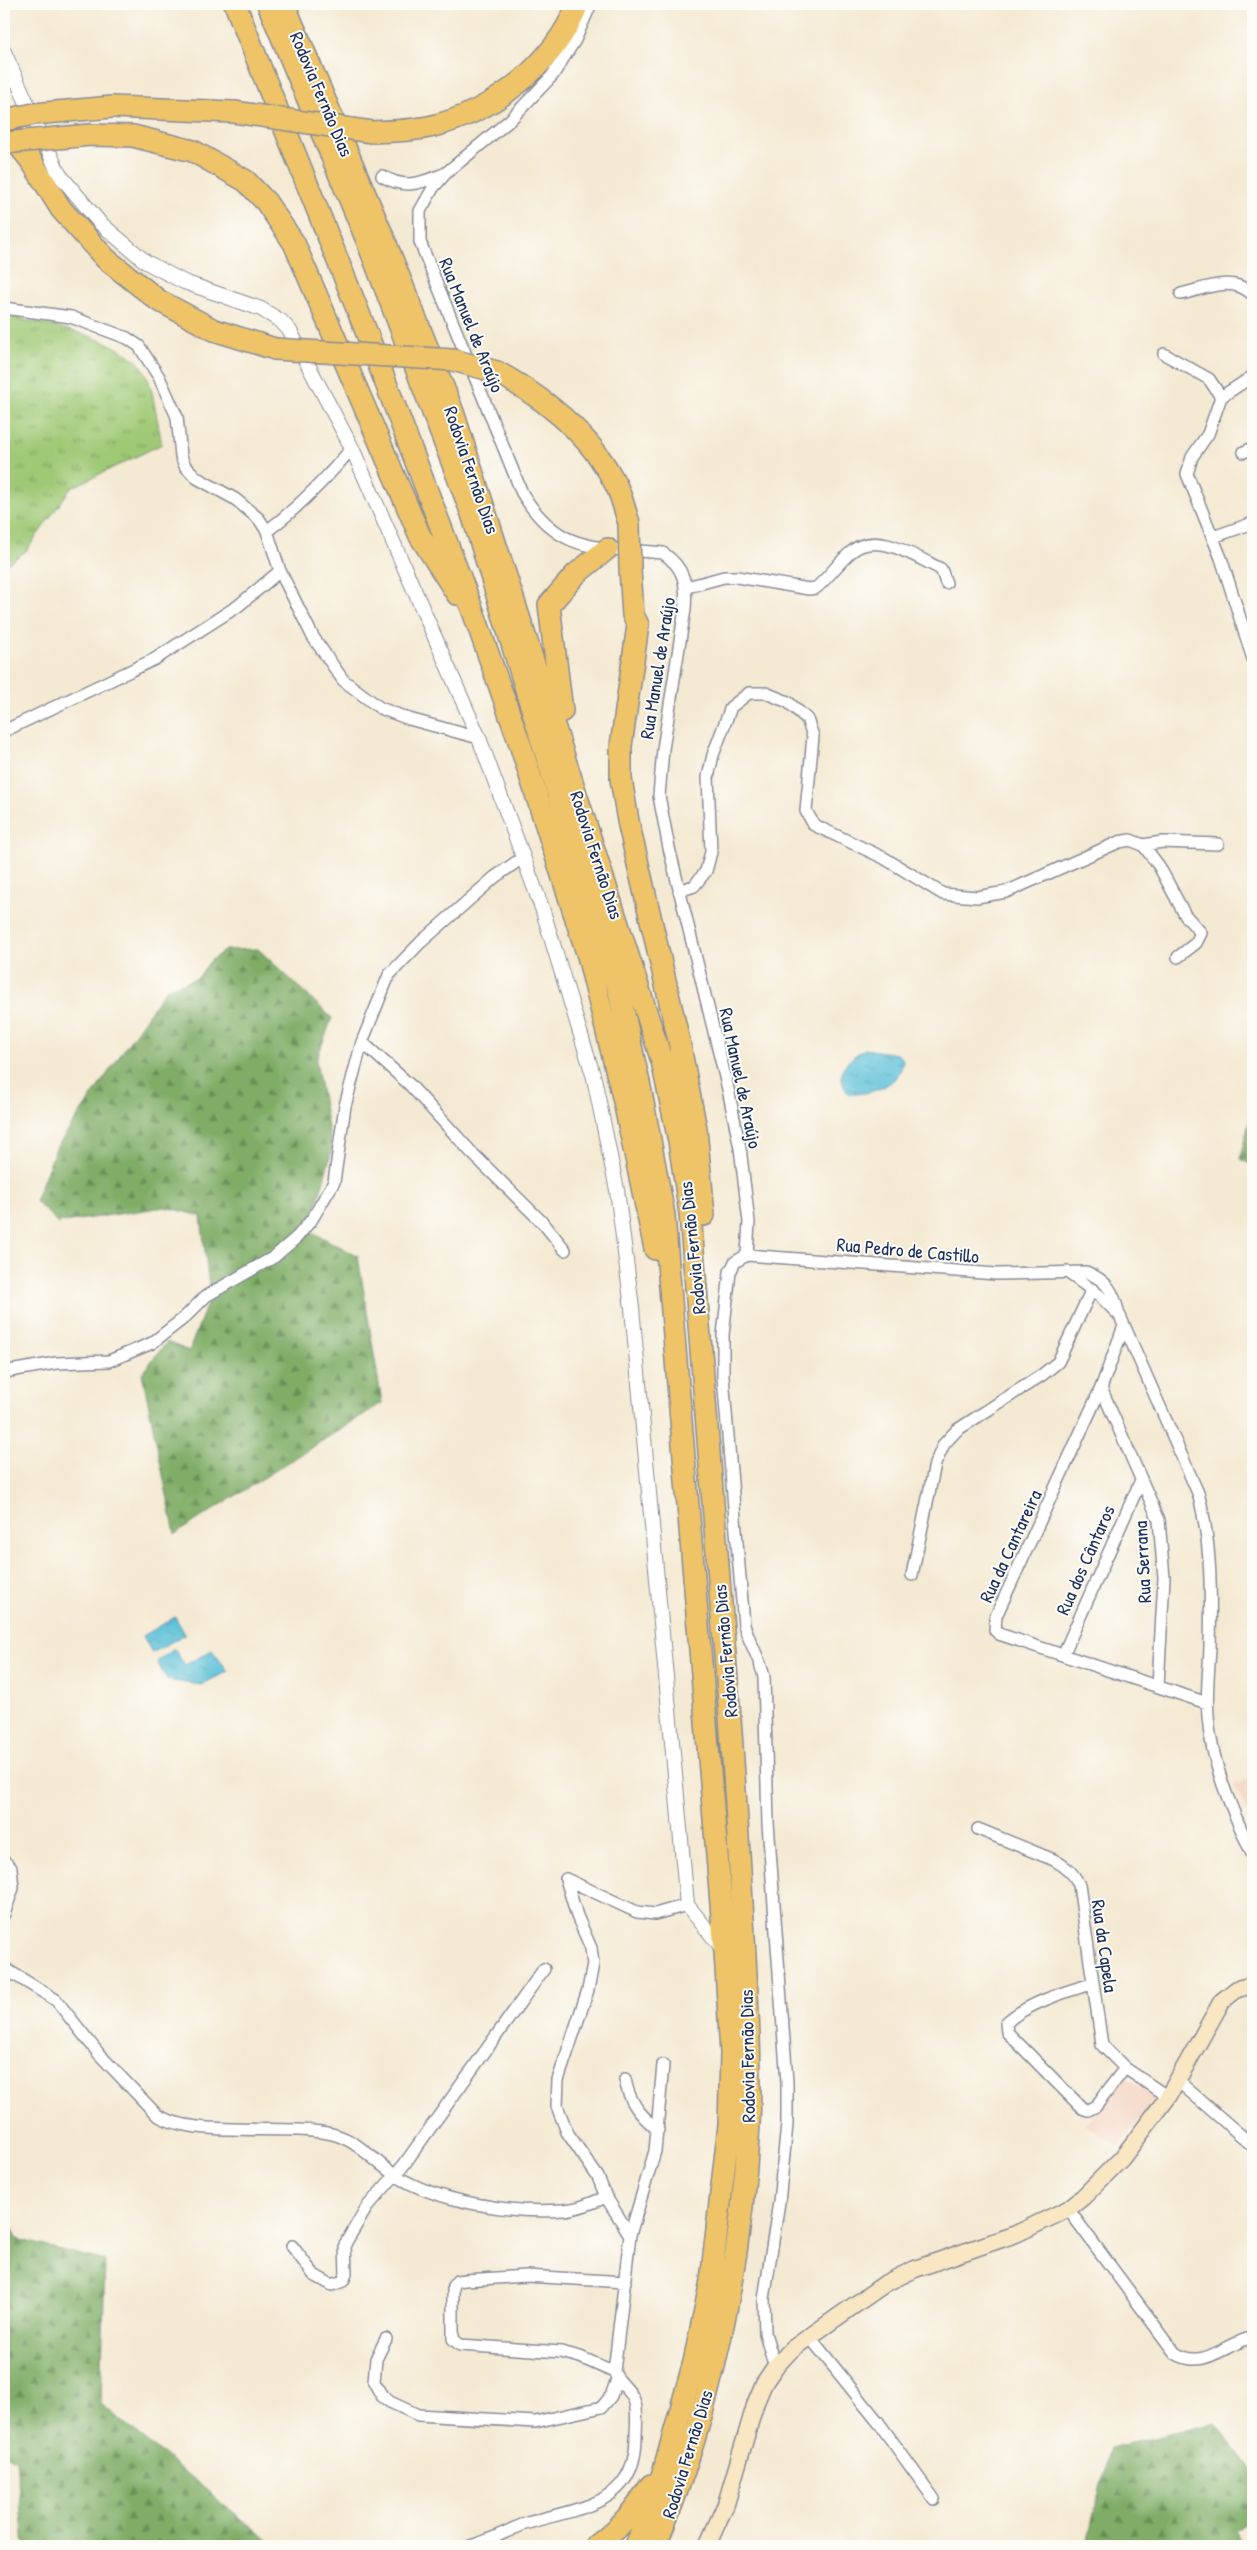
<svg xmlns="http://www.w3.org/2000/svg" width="1257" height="2550" font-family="'Patrick Hand',sans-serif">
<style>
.built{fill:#f4d3c0}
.forest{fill:url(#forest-firs);stroke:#4d6e62}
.park{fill:url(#park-tufts);stroke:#5d7c6a}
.water{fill:url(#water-ripples);stroke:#3a789b}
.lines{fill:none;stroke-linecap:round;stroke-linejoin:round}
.minor-casing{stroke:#888c98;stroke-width:14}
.tertiary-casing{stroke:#888c98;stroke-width:16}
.secondary-casing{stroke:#888c98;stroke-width:19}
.motorway-casing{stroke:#888c98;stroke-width:24}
.minor{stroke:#fff;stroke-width:11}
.tertiary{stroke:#fff;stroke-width:14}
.secondary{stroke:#f9e7c3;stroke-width:16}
.motorway{stroke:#efc469;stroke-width:21}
.motorway-bridge-casing{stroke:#888c98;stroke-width:24;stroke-linecap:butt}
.motorway-bridge{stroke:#efc469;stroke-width:21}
.labels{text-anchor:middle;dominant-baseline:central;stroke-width:4;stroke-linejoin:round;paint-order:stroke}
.street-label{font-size:19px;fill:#1b2f5e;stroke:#fdfcf7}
</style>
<defs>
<pattern id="forest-firs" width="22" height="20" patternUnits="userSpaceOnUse" patternTransform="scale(1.25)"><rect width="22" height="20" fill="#7fad66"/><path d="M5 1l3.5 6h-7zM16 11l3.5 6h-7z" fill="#678d57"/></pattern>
<pattern id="park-tufts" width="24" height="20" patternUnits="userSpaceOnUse" patternTransform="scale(1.25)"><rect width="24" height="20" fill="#9fc975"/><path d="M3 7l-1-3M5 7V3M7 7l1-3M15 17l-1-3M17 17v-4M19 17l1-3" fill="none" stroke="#81a463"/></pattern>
<pattern id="water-ripples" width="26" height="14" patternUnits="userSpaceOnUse" patternTransform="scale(1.25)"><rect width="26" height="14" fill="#5ac0d8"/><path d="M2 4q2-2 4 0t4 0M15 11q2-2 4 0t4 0" fill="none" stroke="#4a9cb2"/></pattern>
</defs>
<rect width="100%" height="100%" fill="#fdfcf7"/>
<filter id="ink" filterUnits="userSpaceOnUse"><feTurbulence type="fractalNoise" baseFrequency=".02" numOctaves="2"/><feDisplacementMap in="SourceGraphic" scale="10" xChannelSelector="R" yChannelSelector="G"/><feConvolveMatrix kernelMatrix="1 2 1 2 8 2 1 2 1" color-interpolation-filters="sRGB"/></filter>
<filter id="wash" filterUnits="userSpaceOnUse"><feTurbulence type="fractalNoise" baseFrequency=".0096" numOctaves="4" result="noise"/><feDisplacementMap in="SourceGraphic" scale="20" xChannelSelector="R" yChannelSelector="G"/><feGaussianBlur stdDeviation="1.12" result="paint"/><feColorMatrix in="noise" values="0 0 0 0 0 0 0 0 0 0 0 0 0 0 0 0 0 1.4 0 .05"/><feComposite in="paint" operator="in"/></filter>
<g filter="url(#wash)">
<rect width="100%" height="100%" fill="#f4e9d2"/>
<!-- built -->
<path class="built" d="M1253,1777v47l-19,-39z
M1125,2077l31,21 -38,48 -33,-21z"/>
<!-- forest -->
<path class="forest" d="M258,949l74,69 -16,43 16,89 -22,81 48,25 24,147 -207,131 -33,-161 25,-31 22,9 21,-55 -9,-80 -36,-9 -107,16 -23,-22 21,-53 110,-159 32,-11 12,-17 15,-11z
M1253,1106v60l-13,-7z
M4,2206l13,33 88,22 -4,143 174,142h-251l-8,-86 -12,-7z
M1216,2423l37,50v44l-19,15 10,14h-158l24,-98z"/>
<!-- park -->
<path class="park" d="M4,316c35,7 126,22 142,57 7,16 12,53 16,71l-91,44 -45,63 -22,15z"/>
<!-- water -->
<path class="water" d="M865,1049l32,5 6,5c-1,26 -32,36 -54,35 -16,-21 -3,-34 16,-45z
M175,1617l10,17 -33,19 -9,-17z
M174,1649l11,16 27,-15 16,21 -27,14 -34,-5 -10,-18z"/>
</g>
<g filter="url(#ink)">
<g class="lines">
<!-- minor casing -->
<g class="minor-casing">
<path id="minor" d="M591,4l-16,36 -23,36 -42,44 -64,53 -13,15 -13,23v31l102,251c38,63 77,53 141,60 22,15 24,31 22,56l-22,140 -4,47 10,52 59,241 12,59 9,74 -2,33
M382,176c24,14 38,7 62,-2
M1181,294c23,-5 52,-20 72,1
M4,308l67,9 56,21 12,8 20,31 18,40 4,39 4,10 12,12 38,21 24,20 8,12 13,40 33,66 30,43 37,28 29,11 70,19
M1164,354l45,25 12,18
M1253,376l-32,21 -13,37 -16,23 -5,17 34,84 32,101
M1244,452l9,-4
M267,531c32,-24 59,-52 85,-83
M1213,537l40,-14
M687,587l37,-10h13l72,12 7,-1c13,-11 22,-25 35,-36 25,-23 66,6 90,17l5,14
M4,731l151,-72 83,-53 42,-35
M1143,845l16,21 26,49 16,18 -5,10 -18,14
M679,891l15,-5 12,-15 5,-19 -3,-75 5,-22 18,-48 18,-14h17l22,9 19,17 6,17 -7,75 8,14 70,33 59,36 34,3 29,-5 113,-50 11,-2 13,5 19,-3 56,2
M362,1042l48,43 62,68 72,71 21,26
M747,1255l-12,7 -5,10 -7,63v42l21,248c6,19 16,33 20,52l4,146 19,259v43l-8,77 -15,97 1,34 10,34
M747,1255l249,19 90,-2c22,9 28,20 33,43
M1067,1272l32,23 21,21 78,177c14,50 13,103 12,155 -1,22 -4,45 -2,68 3,49 25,96 45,140
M1124,1326l-23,62 -105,228 -1,14 4,4 208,69
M4,1372l52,-9 53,-2 43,-18 32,-25 22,-22 68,-39 23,-20 15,-18 22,-37 11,-76 17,-64 27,-67 32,-33 74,-65 27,-19
M1101,1388l58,132 5,58 -6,108
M912,1575l23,-111 9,-20 13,-14 85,-55 16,-13 34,-73
M1063,1655l78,-175
M978,1829l76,31c12,7 19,12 25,25l23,160 23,23 43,29
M4,1861l7,7 2,20 -9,26
M566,1879l11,37 14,32 2,16 -5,26 -30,90 -1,26 10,26 31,45 8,20 24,38
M566,1879l71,33 18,2 32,-9
M4,1968l52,32 43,54 58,61c40,24 125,8 175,19 25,6 42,27 63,41 42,27 118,39 168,35 15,-1 29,-7 43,-13
M1093,1984c-25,6 -69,21 -87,39l1,9 75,76 6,2 8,-4 29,-38
M625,2079c4,23 15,36 33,51
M1178,2081l75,65
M1068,2209l107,144c29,18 49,-9 78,-16
M292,2246l22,29 18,10 11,-4 3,-7 -1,-30 22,-37 36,-41 141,-197
M809,2336l70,87 55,76
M386,2339l-10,20 -2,23 8,14 8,6 28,13 117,7 67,-15 9,-11 6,-17
M614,2372l-34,-15 -19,-5 -101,-7 -7,-6v-53l4,-5 8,-1 61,-4 99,6
M470,2546c18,-4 34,-14 52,-21 52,-18 114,-16 114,-88 0,-11 2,-23 -1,-34 -3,-13 -16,-19 -21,-31l16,-137 25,-84 8,-86"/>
</g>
<!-- tertiary casing -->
<g class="tertiary-casing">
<path id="tertiary" d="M4,52l55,122 41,49 46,39 38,20 77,27 20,12 9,10 62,117 127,290 63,170 52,170 23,112 15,118 55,597 36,44"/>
</g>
<!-- secondary casing -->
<g class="secondary-casing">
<path id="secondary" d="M707,2546l19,-42 30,-102 8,-19 11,-16 17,-18 94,-66 29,-14 101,-35 52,-25 15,-12 39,-39 46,-61 54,-96 15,-12 16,-4"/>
</g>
<!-- motorway casing -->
<g class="motorway-casing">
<path id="motorway" d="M235,4l131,327 108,283 46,130 68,212 36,145 31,148
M268,4l98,234 106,276 147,477 22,101 23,123 61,737 6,101 -2,72 -18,156 -17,81 -30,108 -28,76
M284,4l98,230 71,178 209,649 17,80 11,73c13,155 24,310 37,466 7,85 12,171 17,256 3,63 8,126 5,189 -8,141 -38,292 -94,421
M112,107l122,5
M4,127l28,35 29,47 45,50 52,41 56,30 61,19
M372,132c21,-1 41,-1 61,-6 62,-15 121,-62 145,-122
M133,136l60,15 53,30 20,21 28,41 126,293 37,58
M497,372c49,27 95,63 120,115 5,11 8,24 12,36
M630,569l3,46 5,10 -17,121v33l7,42 51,220 17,88 8,86
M562,711l-13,-106 27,-31 31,-25
M596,2546c24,-17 39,-37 55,-61"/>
</g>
<!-- minor -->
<use href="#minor" class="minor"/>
<!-- tertiary -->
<use href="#tertiary" class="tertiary"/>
<!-- secondary -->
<use href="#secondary" class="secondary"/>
<!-- motorway -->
<use href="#motorway" class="motorway"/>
<!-- motorway-bridge casing -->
<g class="motorway-bridge-casing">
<path id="motorway-bridge" d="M234,112l138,20
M4,120l30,-6 78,-7
M4,143l86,-8 43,1
M275,349l178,11 44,12
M629,523l1,46"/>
</g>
<!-- motorway-bridge -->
<use href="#motorway-bridge" class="motorway-bridge"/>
</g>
</g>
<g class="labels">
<!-- street labels -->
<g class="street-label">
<text transform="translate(322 94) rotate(67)">Rodovia Fernão Dias</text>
<text transform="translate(472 325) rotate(68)">Rua Manuel de Araújo</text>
<text transform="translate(472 470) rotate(71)">Rodovia Fernão Dias</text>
<text transform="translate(657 668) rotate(-81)">Rua Manuel de Araújo</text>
<text transform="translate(597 855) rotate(72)">Rodovia Fernão Dias</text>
<text transform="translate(741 1078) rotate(78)">Rua Manuel de Araújo</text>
<text transform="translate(692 1248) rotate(-96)">Rodovia Fernão Dias</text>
<text transform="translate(908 1250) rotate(5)">Rua Pedro de Castillo</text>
<text transform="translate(1010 1546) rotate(-65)">Rua da Cantareira</text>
<text transform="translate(1085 1560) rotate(-66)">Rua dos Cântaros</text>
<text transform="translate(1142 1562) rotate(-93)">Rua Serrana</text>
<text transform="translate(725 1651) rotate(-95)">Rodovia Fernão Dias</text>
<text transform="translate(1105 1946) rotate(82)">Rua da Capela</text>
<text transform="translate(747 2056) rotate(-91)">Rodovia Fernão Dias</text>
<text transform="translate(687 2454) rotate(-73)">Rodovia Fernão Dias</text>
</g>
</g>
<!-- margin -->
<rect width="1257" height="2550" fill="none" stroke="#fdfcf7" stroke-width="20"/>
</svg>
